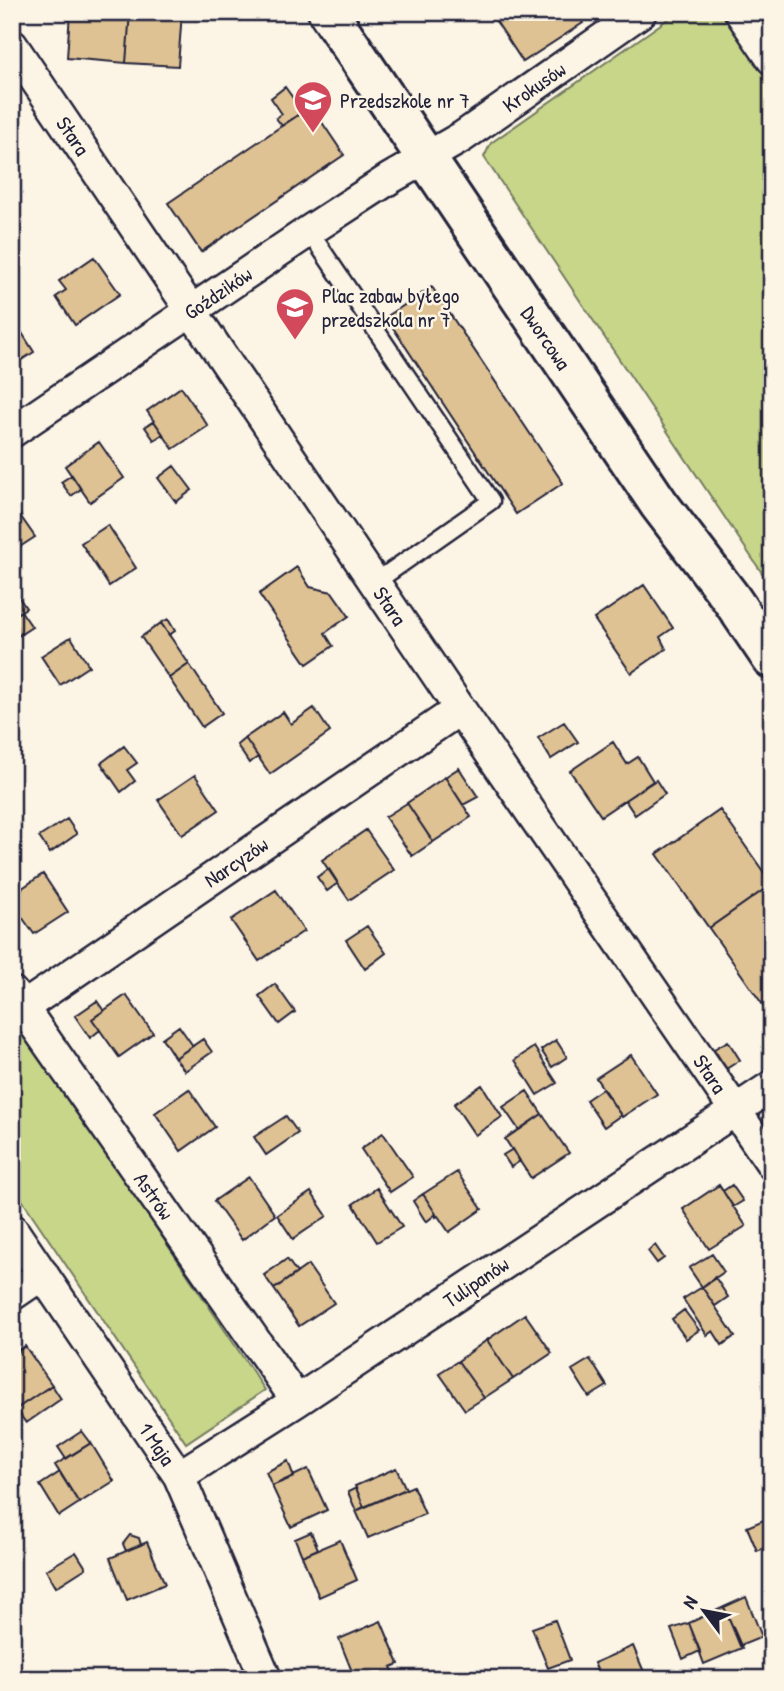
<svg xmlns="http://www.w3.org/2000/svg" width="784" height="1691" font-family="'Patrick Hand',sans-serif">
<style>
.green{fill:#c7d689;stroke:#747c62;stroke-width:2}
.building{fill:#dfc293;stroke:#22223b;stroke-width:2}
.lines{fill:none;stroke-linecap:round;stroke-linejoin:round}
.service-casing{stroke:#22223b;stroke-width:21}
.minor-casing{stroke:#22223b;stroke-width:35}
.tertiary-casing{stroke:#22223b;stroke-width:44}
.service{stroke:#fcf5e5;stroke-width:16}
.minor{stroke:#fcf5e5;stroke-width:30}
.tertiary{stroke:#fcf5e5;stroke-width:38}
.labels{text-anchor:middle;dominant-baseline:central;stroke-width:5;stroke-linejoin:round;paint-order:stroke}
.street-label{font-size:21px;fill:#22223b;stroke:#fcf5e5}
.poi-label{font-size:21px;fill:#22223b;stroke:#fcf5e5;text-anchor:start}
</style>
<rect width="100%" height="100%" fill="#fcf5e5"/>
<filter id="ink" filterUnits="userSpaceOnUse"><feTurbulence type="fractalNoise" baseFrequency=".0143" numOctaves="2"/><feDisplacementMap in="SourceGraphic" scale="14" xChannelSelector="R" yChannelSelector="G"/><feConvolveMatrix kernelMatrix="1 2 1 2 8 2 1 2 1" color-interpolation-filters="sRGB"/></filter>
<g filter="url(#ink)">
<!-- green -->
<path class="green" d="M678,12h47l47,68v508l-288,-431 7,-14z
M22,1028l243,362 -79,53 -174,-258v-151z"/>
<!-- building -->
<path class="building" d="M70,12h60l-4,51 -59,-5z
M130,12h52l-4,54 -52,-3z
M490,12h86l7,11 -60,39z
M285,87l18,25 -21,14 -6,-8 6,-4 -11,-16z
M311,106l33,49 -143,97 -33,-49z
M94,257l26,37 -45,31 -19,-28 10,-7 -7,-9z
M432,287l131,196 -47,31 -130,-197z
M12,317l22,35 -22,14z
M181,387l27,39 -35,23 -26,-38z
M154,421l9,13 -9,6 -9,-13z
M99,442l25,36 -34,24 -25,-36z
M174,466l18,24 -16,12 -18,-24z
M72,475l9,14 -10,7 -10,-14z
M12,504l23,33 -23,15z
M108,525l28,43 -27,18 -28,-43z
M297,567l13,20 22,5 17,24 -24,17 8,13 -26,18 -48,-70z
M644,585l29,43 -13,9 6,12 -35,24 -37,-54z
M12,587l14,21 -14,9z
M21,611l11,16 -14,9 -6,-10v-9z
M168,619l7,12 -6,4 -8,-12z
M161,623l28,41 -20,14 -28,-41z
M71,637l18,29 -29,19 -19,-29z
M189,664l33,49 -20,14 -33,-49z
M314,708l16,24 -60,42 -25,-36 38,-26 8,12z
M564,722l14,20 -27,17 -13,-21z
M245,738l13,19 -9,6 -12,-18z
M613,742l14,22 11,-7 15,24 -52,35 -31,-45z
M124,746l13,17 -10,7 8,11 -14,11 -20,-29z
M459,768l19,29 -15,8 -18,-28z
M195,775l24,35 -37,25 -24,-35z
M445,777l26,40 -38,25 -26,-39z
M656,780l9,14 -30,21 -10,-15z
M407,803l26,39 -21,14 -27,-39z
M720,810l52,74 -63,44 -52,-74z
M67,819l10,15 -27,19 -11,-16z
M366,830l28,40 -45,30 -27,-40z
M329,869l9,14 -11,8 -10,-14z
M43,874l25,38 -34,22 -22,-31v-8z
M772,884v130l-2,1 -61,-87z
M276,890l28,41 -45,30 -28,-41z
M367,926l19,27 -21,16 -19,-29z
M275,984l20,28 -16,12 -20,-28z
M126,995l27,38 -34,24 -27,-38z
M97,1001l7,10 -12,8 8,11 -10,8 -15,-22z
M179,1026l14,20 -18,12 -13,-20z
M203,1039l9,13 -27,19 -10,-13z
M556,1040l11,17 -15,10 -11,-17z
M728,1041l12,19 -14,9 -12,-20z
M534,1047l23,36 -20,12 -22,-35z
M631,1055l26,39 -35,23 -26,-39z
M482,1085l20,32 -27,18 -21,-31z
M189,1089l26,38 -34,24 -26,-38z
M602,1089l19,26 -17,12 -18,-27z
M527,1091l15,23 -23,16 -16,-23z
M542,1114l27,39 -38,25 -26,-39z
M286,1116l12,17 -32,22 -12,-18z
M383,1133l30,44 -23,15 -29,-43z
M513,1149l7,12 -9,6 -8,-12z
M457,1172l25,37 -33,23 -11,-16 -2,1v-3l-13,-20z
M249,1177l26,38 -33,25 -28,-39z
M719,1185l27,41 -37,23 -26,-40z
M732,1185l11,16 -10,6 -10,-16z
M377,1188l25,39 -25,15 -24,-38z
M311,1192l16,24 -34,23 -16,-24z
M423,1194l13,20 -10,8 -13,-21z
M655,1245l9,13 -7,5 -9,-12z
M712,1254l12,18 -22,15 -13,-19z
M287,1259l10,14 -23,16 -10,-14z
M308,1265l26,38 -35,23 -25,-37z
M715,1277l13,20 -13,9 -13,-19z
M702,1287l33,49 -13,9 -9,-14 -6,4 -24,-36z
M684,1310l15,20 -13,9 -14,-20z
M525,1314l27,39 -39,26 -26,-39z
M12,1338l8,12 -8,6z
M487,1340l26,39 -29,19 -26,-37z
M25,1346l27,39 -36,24 -4,-4v-49z
M590,1359l17,27 -18,11 -17,-27z
M458,1361l26,37 -19,12 -26,-37z
M52,1385l9,14 -35,24 -10,-14z
M82,1431l9,12 -25,16 -8,-12z
M91,1443l23,38 -35,22 -24,-38z
M288,1461l6,16 -22,9 -6,-14z
M396,1468l10,21 -42,18 -9,-21z
M308,1469l19,41 -36,17 -19,-41z
M60,1472l19,31 -20,13 -19,-31z
M413,1486l12,28 -57,24 -12,-27z
M356,1488l8,19 -8,4 -8,-19z
M766,1519l6,15v11l-15,6 -10,-24z
M311,1532l7,17 -16,7 -7,-17z
M130,1535l9,3 2,7 -15,6 -3,-7z
M340,1540l17,40 -38,17 -17,-41z
M147,1542l18,42 -38,16 -17,-42z
M76,1552l10,16 -30,19 -10,-17z
M746,1597l16,40 -22,9 -16,-39z
M724,1607l18,41 -38,16 -15,-41z
M555,1620l15,40 -22,8 -16,-40z
M381,1621l18,43 -8,3 5,11 -19,1 -2,-5 -13,5h-7l-16,-40z
M689,1623l11,28 -17,8 -12,-30z
M633,1646l14,33h-46l-7,-16z
M598,1670l3,9h-16l-2,-3z"/>
<g class="lines">
<!-- service casing -->
<g class="service-casing">
<path id="service" d="M309,231l182,270 -117,82"/>
</g>
<!-- minor casing -->
<g class="minor-casing">
<path id="minor" d="M740,12l32,47
M12,45l448,664 312,455
M12,432l297,-201 80,-52 73,-42 179,-125
M12,992l285,409
M12,1015l448,-306
M12,1229l167,247 87,203
M12,1295l31,-21
M179,1476l118,-75 475,-315"/>
</g>
<!-- tertiary casing -->
<g class="tertiary-casing">
<path id="tertiary" d="M328,12l331,492 71,93 42,62"/>
</g>
<!-- service -->
<use href="#service" class="service"/>
<!-- minor -->
<use href="#minor" class="minor"/>
<!-- tertiary -->
<use href="#tertiary" class="tertiary"/>
</g>
</g>
<!-- icons -->
<defs>
<g id="school-pin" transform="scale(2.0125)"><path d="M0 17L-7.5 6A9.5 9.5 0 1 1 7.5 6Z" fill="#d1495b" stroke="#fcf5e5"/><path d="M0-5L7-2L0 1L-7-2ZM-4 1L0 2.5L4 1V4Q0 6-4 4Z" fill="#fff"/></g>
</defs>
<g fill-rule="evenodd">
<use href="#school-pin" x="313" y="100"/>
<use href="#school-pin" x="295" y="307"/>
</g>
<g class="labels">
<!-- street labels -->
<g class="street-label">
<text transform="translate(534 87) rotate(-35)">Krokusów</text>
<text transform="translate(73 136) rotate(56)">Stara</text>
<text transform="translate(218 293) rotate(-34)">Goździków</text>
<text transform="translate(546 338) rotate(56)">Dworcowa</text>
<text transform="translate(390 606) rotate(56)">Stara</text>
<text transform="translate(236 862) rotate(-34)">Narcyzów</text>
<text transform="translate(710 1074) rotate(56)">Stara</text>
<text transform="translate(154 1196) rotate(55)">Astrów</text>
<text transform="translate(476 1282) rotate(-34)">Tulipanów</text>
<text transform="translate(157 1444) rotate(56)">1 Maja</text>
</g>
<!-- poi labels -->
<g class="poi-label">
<text x="340" y="100">Przedszkole nr 7</text>
<text x="322" y="295">Plac zabaw byłego<tspan x="322" dy="24">przedszkola nr 7</tspan></text>
</g>
</g>
<!-- margin -->
<rect width="784" height="1691" fill="none" stroke="#fcf5e5" stroke-width="42"/>
<rect x="21" y="21" width="742" height="1649" fill="none" stroke="#22223b" stroke-width="2.5" filter="url(#ink)"/>
<!-- north arrow -->
<g transform="translate(704 1611) rotate(302)" stroke="#fcf5e5" stroke-width="5" paint-order="stroke">
<path d="M0-5L12 26L0 18L-12 26Z" fill="#22223b"/>
<text y="-10" font-size="19" font-weight="bold" text-anchor="middle" fill="#22223b">N</text>
</g>
</svg>
